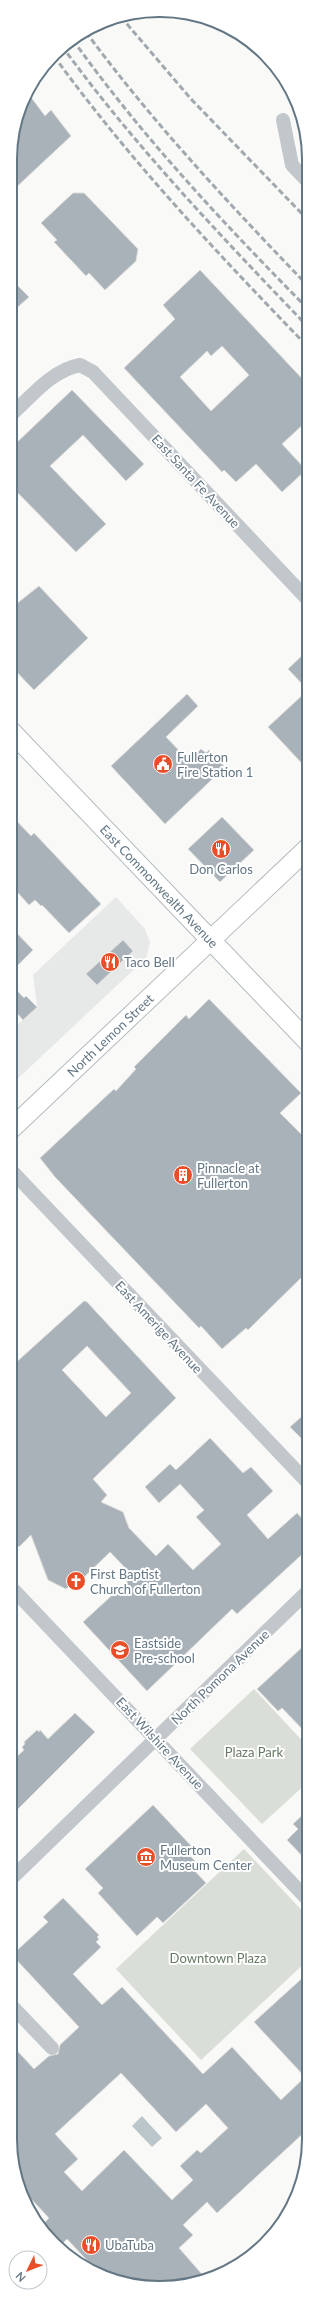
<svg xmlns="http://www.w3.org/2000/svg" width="319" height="2298" font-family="Lato,sans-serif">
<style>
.built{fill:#e7e8e8}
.green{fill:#d9ded6}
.water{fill:#bac6ca}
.building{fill:#a9b2b9;stroke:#dbdbd9;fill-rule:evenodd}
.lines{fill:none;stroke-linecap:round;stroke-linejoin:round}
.secondary-casing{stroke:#b4bbc0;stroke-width:21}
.street{stroke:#c2c7cb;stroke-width:14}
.secondary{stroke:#fff;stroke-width:19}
.rail{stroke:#a1a9af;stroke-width:3;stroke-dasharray:6 3;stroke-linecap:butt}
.labels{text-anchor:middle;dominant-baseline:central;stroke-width:4;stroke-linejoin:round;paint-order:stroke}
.street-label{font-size:13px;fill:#637683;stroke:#fff}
.poi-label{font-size:13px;fill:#637683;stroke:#fff;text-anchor:start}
.park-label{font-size:13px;fill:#677a63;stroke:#fff}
.rim{fill:none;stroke:#637683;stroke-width:2}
</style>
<rect width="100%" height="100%" fill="#f9f9f7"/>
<!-- built -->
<path class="built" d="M116,897l29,32 5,13 -4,16 -136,128v-54l27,-26 -4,-31z"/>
<!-- green -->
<path class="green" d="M254,1689l55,59v33l-47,43 -72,-75z
M244,1849l65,69v41l-108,101 -85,-91z"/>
<!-- water -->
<path class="water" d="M142,2116l20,22 -10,9 -20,-21z"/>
<!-- building -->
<path class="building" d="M27,92l18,24 6,-6 20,26 -61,57v-44z
M73,193h11l54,56 -2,12 -31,29 -16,-17 -3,3 -32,-34 3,-2 -16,-17z
M200,270l109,116v33l-27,25 24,26 -24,22 -26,-28 -20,18 -12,-12 -2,2 -98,-104 51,-49 -12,-14zM222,346l27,29 -38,36 -31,-34 27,-26 4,5z
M10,278l19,19 -19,17z
M72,390l72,74 -18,17 -43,-46 -33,31 56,58 -30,28 -66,-67v-36z
M39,586l49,52 -54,52 -24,-25v-56z
M309,649v122l-41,-44 40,-37 -20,-21z
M187,694l11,12 -32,31 23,24 12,-12 5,4 3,-3 16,17 -60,57 -54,-58z
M10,814l21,22 3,-3 67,71 -32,29 -27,-28 -1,1 -6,-6 -6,5 -19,-21z
M222,817l32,33 -34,32 -32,-33z
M10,926l23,24 -23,23z
M123,940l10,11 -36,34 -11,-11z
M10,983l14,15 2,-2 11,11 -14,13 -13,-15z
M209,999l92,94 -21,20 29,29v128l-61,60 -2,-2 -24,21 -21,-23 -2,2 -83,-87 -61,-64 -15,-19 74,-69 2,2 20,-22 -2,-2 52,-52 3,4z
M84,1301l3,1 89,96 -83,81 14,16 -6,7 22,10 6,16 27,28 12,-12 25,26 28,-26 -25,-27 8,-7 -24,-26 -21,19 -14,-16 25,-23 6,6 34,-32 33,35 8,-6 22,24 -26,24 21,24 29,-26 12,13v22l-72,66 -5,-5 -85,82 -64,-69 50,-46 -23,-24 -31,30 -3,-3 -10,10 -18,-9 -17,-45 -12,12 -9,-9v-170zM87,1346l44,47 -25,24 -44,-47z
M309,1410v36l-19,-19z
M309,1641v95l-27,-28 -4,3 -21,-22z
M75,1713l20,19 -85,85v-54l14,-13 -2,-3 3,-3 -1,-2 13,-12 2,2 1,-2 8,9z
M153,1805l41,44 -5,6 7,7 -5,5 15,16 -43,40 -6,-6 -20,19 -39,-43 5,-5 -18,-19z
M309,1809v54l-22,-23 11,-11 -5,-5z
M63,1898l36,37 -2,2 2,2 -3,3 5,5 -28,27 29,31 20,-18 81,87 29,-27 49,53 24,-23 -51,-55 55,-50v156l-92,85 -10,-11 -24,23 10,10 -14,13 28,32 -57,8 -50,-14 -33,-35 -7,7 -19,-20 8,-8 -30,-32 -9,-48v-95l24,26 15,-13 9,-2 2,-9 19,-18 -67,-72 36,-33 -5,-5zM121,2073l55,59 30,-28 22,24 -27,25 -4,-3 -17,16 13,14 -21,20 -48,-50 -42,41 -18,-19 14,-13 -23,-25z"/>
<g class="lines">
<!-- secondary casing -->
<g class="secondary-casing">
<g id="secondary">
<path id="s1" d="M10,730l299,313"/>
<path id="s2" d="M10,1130l299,-283"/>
</g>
</g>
<!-- street -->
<path class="street" d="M283,120l9,45 17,18
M10,416c21,-19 42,-46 70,-51l13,7 216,229
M10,1169l299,315
M10,1586l299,315
M10,1880l299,-290
M10,2004l42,44"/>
<!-- secondary -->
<use href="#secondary" class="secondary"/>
<!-- rail -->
<path class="rail" d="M121,17l70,82 118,122
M86,32c67,91 145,174 223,255
M73,40c70,98 152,185 236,270
M62,46c74,102 160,191 247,282
M54,56c76,105 165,199 255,292"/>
</g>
<!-- icons -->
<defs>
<g id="civic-disc" transform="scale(1)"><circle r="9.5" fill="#e84e28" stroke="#fff"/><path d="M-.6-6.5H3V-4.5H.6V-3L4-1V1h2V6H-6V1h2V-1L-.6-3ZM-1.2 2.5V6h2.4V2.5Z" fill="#fff"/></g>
<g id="restaurant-disc" transform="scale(1)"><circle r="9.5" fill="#e84e28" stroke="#fff"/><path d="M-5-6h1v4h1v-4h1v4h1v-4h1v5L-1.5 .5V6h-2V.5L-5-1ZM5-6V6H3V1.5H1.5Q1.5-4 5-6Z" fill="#fff"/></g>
<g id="building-disc" transform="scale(1)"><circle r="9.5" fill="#e84e28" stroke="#fff"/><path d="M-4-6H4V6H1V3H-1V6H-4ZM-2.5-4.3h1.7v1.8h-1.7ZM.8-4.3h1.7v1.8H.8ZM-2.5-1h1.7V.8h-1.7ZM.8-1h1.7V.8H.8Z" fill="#fff"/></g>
<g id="church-disc" transform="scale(1)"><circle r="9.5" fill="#e84e28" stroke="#fff"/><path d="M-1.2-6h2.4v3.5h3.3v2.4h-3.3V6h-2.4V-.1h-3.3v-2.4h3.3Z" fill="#fff"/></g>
<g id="school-disc" transform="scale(1)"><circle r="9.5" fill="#e84e28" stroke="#fff"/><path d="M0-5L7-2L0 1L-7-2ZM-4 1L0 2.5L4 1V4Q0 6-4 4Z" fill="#fff"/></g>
<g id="museum-disc" transform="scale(1)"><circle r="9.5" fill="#e84e28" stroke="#fff"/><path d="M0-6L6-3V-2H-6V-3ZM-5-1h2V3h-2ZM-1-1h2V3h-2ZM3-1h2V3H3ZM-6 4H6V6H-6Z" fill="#fff"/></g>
</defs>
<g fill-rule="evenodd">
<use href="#civic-disc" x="163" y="764"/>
<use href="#restaurant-disc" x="221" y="849"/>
<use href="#restaurant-disc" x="110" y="962"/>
<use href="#building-disc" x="183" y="1175"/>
<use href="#church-disc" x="76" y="1581"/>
<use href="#school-disc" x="120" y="1650"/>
<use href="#museum-disc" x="146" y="1857"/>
<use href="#restaurant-disc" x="91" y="2245"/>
</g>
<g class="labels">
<!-- street labels -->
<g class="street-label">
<text transform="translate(196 481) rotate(47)">East Santa Fe Avenue</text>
<text stroke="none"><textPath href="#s1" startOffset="216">East Commonwealth Avenue</textPath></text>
<text stroke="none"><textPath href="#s2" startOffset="138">North Lemon Street</textPath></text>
<text transform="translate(159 1327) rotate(47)">East Amerige Avenue</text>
<text transform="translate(220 1677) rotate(-44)">North Pomona Avenue</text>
<text transform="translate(160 1743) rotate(47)">East Wilshire Avenue</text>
</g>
<!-- poi labels -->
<g class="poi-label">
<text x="177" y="757">Fullerton<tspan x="177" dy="15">Fire Station 1</tspan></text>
<text x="221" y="869" text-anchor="middle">Don Carlos</text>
<text x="124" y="962">Taco Bell</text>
<text x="197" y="1168">Pinnacle at<tspan x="197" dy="15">Fullerton</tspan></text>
<text x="90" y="1574">First Baptist<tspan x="90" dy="15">Church of Fullerton</tspan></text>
<text x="134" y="1643">Eastside<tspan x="134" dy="15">Pre-school</tspan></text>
<text x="160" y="1850">Fullerton<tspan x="160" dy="15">Museum Center</tspan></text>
<text x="105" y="2245">UbaTuba</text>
</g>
<!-- park labels -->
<g class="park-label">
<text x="254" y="1752">Plaza Park</text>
<text x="218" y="1958">Downtown Plaza</text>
</g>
</g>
<!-- crop -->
<path d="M0 0H319V2298H0ZM159 17H160A142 142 0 0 1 302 159V2139A142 142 0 0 1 160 2281H159A142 142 0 0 1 17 2139V159A142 142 0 0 1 159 17Z" fill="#fff" fill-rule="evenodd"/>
<path class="rim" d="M159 17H160A142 142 0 0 1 302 159V2139A142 142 0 0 1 160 2281H159A142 142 0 0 1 17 2139V159A142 142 0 0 1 159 17Z"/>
<!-- north arrow -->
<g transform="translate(28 2270) rotate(227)"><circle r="19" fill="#ffffff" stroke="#c1c8cd"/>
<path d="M0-3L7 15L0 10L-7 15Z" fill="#e84e28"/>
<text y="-6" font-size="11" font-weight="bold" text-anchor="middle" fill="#637683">N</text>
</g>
</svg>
